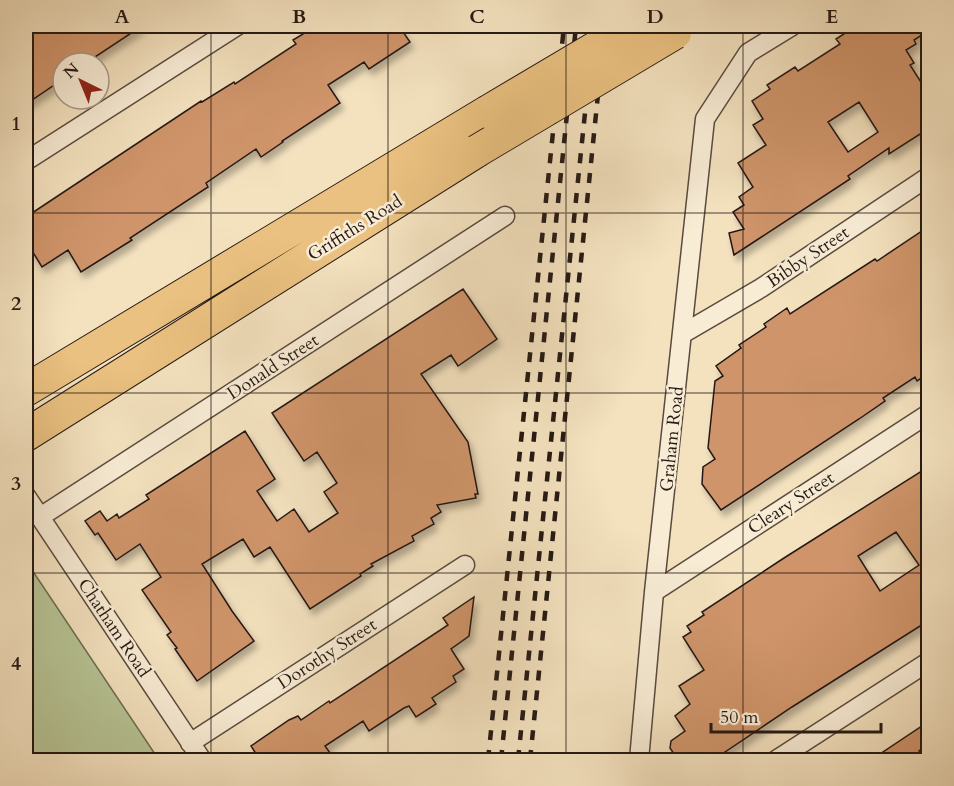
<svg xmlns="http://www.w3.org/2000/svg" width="954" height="786" font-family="Cardo,serif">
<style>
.green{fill:#b7c495;stroke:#6e6e54;stroke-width:1.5}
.building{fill:#cf946b;stroke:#251914;stroke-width:1.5;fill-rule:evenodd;filter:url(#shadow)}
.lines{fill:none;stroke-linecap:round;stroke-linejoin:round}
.street-casing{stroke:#594b3f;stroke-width:21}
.highway-casing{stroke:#251914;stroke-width:34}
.street{stroke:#f8ecd5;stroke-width:18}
.highway{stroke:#eac180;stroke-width:32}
.rail{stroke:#251914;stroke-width:4.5;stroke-dasharray:10 10;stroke-linecap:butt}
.highway-bridge-casing{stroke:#251914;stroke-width:34;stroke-linecap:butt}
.highway-bridge{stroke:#eac180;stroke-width:32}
.grid{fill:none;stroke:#251914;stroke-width:1.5;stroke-opacity:0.55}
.labels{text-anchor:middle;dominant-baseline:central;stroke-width:5;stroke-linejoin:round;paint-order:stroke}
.street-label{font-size:18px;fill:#251914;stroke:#f8ecd5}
.neatline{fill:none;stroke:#251914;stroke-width:2}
.grid-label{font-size:20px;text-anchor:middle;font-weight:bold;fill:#251914}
</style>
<defs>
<filter id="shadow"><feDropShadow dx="3.5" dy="6" stdDeviation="3" flood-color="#0004"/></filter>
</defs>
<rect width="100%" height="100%" fill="#f4e2bf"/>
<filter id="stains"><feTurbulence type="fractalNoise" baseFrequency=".00333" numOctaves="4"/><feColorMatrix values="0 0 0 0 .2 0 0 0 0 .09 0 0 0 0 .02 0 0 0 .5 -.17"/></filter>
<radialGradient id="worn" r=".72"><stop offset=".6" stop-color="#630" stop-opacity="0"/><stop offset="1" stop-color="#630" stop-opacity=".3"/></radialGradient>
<!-- green -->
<path class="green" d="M26,561l133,199h-133z"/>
<!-- building -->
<path class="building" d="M43,26h99l-56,37h-23v16l-37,25v-67z
M316,26h83l11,16 -41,27 -5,-7 -36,23 12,18 -58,38 1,1 -22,15 -5,-8 -50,34 2,4 -78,51 2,2 -51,32 -13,-22 -26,17 -16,-26v-24l175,-116 1,1 32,-20 1,2 61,-40 -3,-4z
M856,26h72v5l-14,9 2,4 -10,6 8,13 -4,2 18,28v36l-39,25v-6l-41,28 2,3 -116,76 -5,-22 15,-4 -11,-17 11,-7 -5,-8 14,-10 -15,-24 28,-18 -13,-20 10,-6 -11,-18 18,-12 -3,-4 28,-18 3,4 42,-27 -4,-5zM859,102l19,30 -30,20 -20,-30z
M928,227v147l-11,7 -2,-4 -32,21 2,3 -26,18 -138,91 -19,-26 1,-17 12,-8 -7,-11 7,-67 8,-5 -7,-10 25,-18 -2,-3 27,-18 -2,-3 23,-16 3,6 85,-55 2,2z
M463,289l34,50 -39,27 -7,-11 -30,19 47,68 10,52h-3l1,4 -39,7 4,7 -10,6 3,6 -22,12 2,5 -43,23 2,2 -13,8 1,2 -51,33 -40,-62 -16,10 -11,-18 -41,25 30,47 22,30 -57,40 -22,-32 2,-1 -10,-13 4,-3 -29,-42 19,-13 -21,-33 -24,16 -18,-27 -3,2 -10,-14 15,-10 7,10 10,-7 2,4 30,-19 -3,-4 99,-64 30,48 -18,12 20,30 17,-12 15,23 29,-19 -14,-21 13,-9 -20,-31 -13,9 -32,-48z
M928,467v154l-136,86 -79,53h-35l-8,-12 1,-7 14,-10 -10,-15 15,-12 -11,-18 25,-16 -21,-33 8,-5 -4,-6 17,-11 -2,-3 82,-54zM896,532l23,33 -39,26 -22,-35z
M474,597l-5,39 -18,13 13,20 -11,7 3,6 -24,16 4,6 -20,13 -7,-11 -5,2 -35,23 -6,-10 -38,25 10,14h-75l-9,-14 38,-26 9,-4 3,4 28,-19 1,2 118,-78 -5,-7z
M928,722v22l-9,7 6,9h-54z"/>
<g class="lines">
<!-- street casing -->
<g class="street-casing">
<path id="street" d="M26,161l211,-135
M684,333l77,-45 167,-111
M26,496l176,264
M40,517l465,-301
M654,592l274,-178
M190,743l275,-178
M639,760l15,-168 51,-473 43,-66 44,-27
M776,760l152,-98"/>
</g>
<!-- highway casing -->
<g class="highway-casing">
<path id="highway" d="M26,390l461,-278
M26,435l451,-284"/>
</g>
<!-- street -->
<use href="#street" class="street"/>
<!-- highway -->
<use href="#highway" class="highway"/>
<!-- rail -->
<path class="rail" d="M488,760l76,-734
M501,760l75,-734
M518,760l76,-734
M530,760l75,-734"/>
<!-- highway-bridge casing -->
<g class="highway-bridge-casing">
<path id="highway-bridge" d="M487,112l145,-86
M477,151l198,-118"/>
</g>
<!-- highway-bridge -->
<use href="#highway-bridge" class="highway-bridge"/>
</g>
<!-- grid -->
<path class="grid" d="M211,26v734M388,26v734M566,26v734M743,26v734M26,213h902M26,393h902M26,573h902"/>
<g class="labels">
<!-- street labels -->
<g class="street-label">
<text transform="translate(355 228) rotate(-32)">Griffiths Road</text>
<text transform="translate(808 257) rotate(-34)">Bibby Street</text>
<text transform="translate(273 367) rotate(-33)">Donald Street</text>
<text transform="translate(672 439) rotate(-84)">Graham Road</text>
<text transform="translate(791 503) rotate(-33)">Cleary Street</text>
<text transform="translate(114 628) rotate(56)">Chatham Road</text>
<text transform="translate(327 654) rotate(-33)">Dorothy Street</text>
</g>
</g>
<!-- margin -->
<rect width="954" height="786" fill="none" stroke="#f4e2bf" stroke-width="66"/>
<!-- north arrow -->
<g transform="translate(81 81) rotate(317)"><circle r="28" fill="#f8ecd5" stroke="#a49888" stroke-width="1.5"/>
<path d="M0-4.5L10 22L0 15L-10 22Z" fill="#8f2418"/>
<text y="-9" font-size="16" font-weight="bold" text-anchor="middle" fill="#251914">N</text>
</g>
<!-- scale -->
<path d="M711 723v9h170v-9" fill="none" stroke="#251914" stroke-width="3"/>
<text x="720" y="723" font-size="18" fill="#251914" stroke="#f8ecd5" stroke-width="4.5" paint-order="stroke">50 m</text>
<rect x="33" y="33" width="888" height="720" class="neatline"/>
<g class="grid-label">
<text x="122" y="23">A</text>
<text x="299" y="23">B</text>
<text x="477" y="23">C</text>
<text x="655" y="23">D</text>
<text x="832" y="23">E</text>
<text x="16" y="130">1</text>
<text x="16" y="310">2</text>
<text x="16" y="490">3</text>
<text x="16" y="670">4</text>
</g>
<rect width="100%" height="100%" filter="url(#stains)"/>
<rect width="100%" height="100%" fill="url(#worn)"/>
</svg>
